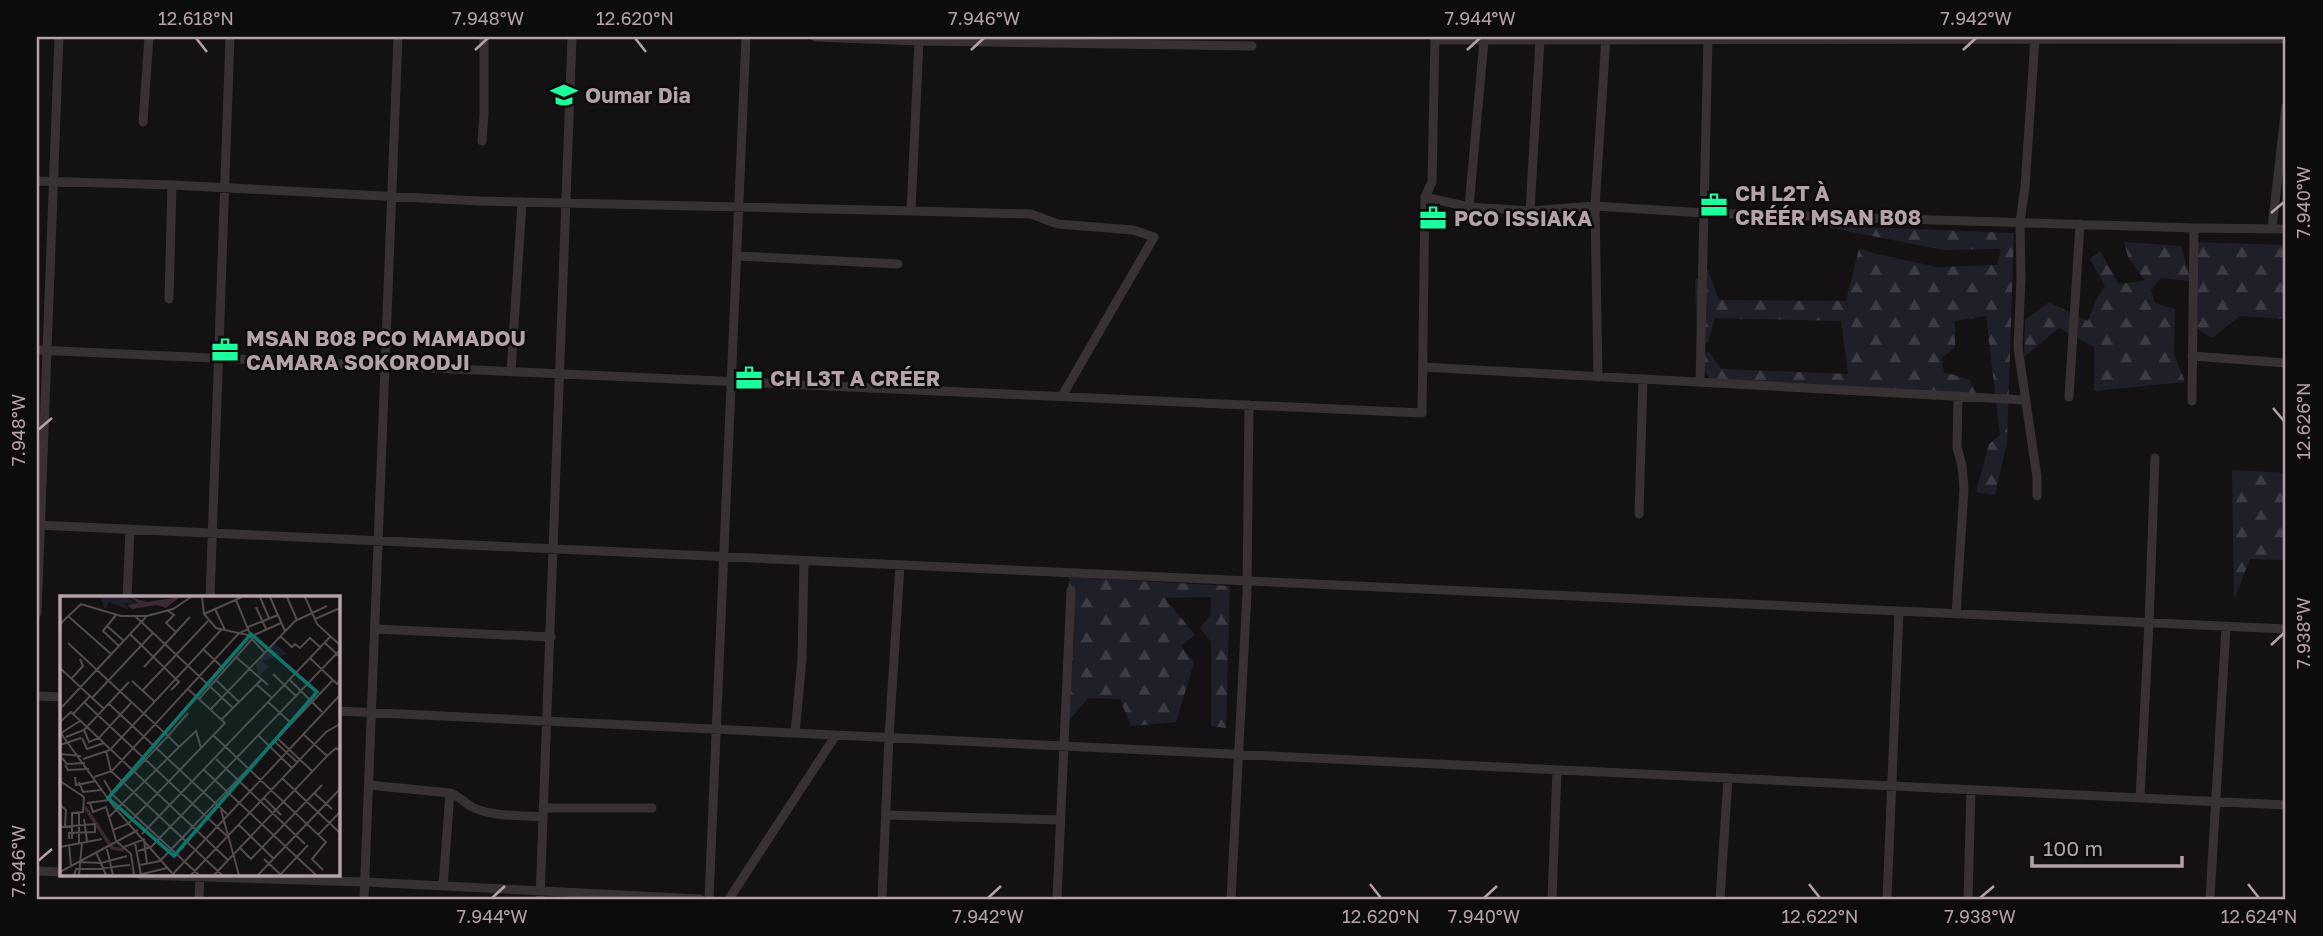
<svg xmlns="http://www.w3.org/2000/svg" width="2323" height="936" font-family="'Golos Text',sans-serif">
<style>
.forest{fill:url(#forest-firs)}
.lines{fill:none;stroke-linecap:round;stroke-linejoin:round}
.street{stroke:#383133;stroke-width:9}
.ticks{fill:none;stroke:#b5a1a9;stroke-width:2.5}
.labels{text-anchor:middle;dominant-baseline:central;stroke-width:5;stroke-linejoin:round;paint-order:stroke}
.poi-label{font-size:21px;font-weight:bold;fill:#b5a1a9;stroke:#0d0c0c;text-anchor:start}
.inset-river{fill:none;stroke:#3c2935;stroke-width:3.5}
.inset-road{fill:none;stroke:#544b4e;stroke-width:2}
.view{fill:#0f766e;fill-opacity:0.15;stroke:#0f766e;stroke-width:3.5}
.inset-edge{fill:none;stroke:#b5a1a9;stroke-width:3.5}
.neatline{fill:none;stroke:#b5a1a9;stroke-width:2.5}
.ticks-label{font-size:18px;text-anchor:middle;fill:#b5a1a9}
</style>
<defs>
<pattern id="forest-firs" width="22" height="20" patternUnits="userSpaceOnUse" patternTransform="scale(1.75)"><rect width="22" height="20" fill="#1f1f29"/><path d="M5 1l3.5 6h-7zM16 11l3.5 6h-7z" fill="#3d3c45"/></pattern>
</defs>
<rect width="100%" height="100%" fill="#131111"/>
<!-- forest -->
<path class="forest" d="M1815,225l199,8 -7,210 -12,52 -19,-3 13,-48 11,-9 -14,-119 -31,5v26l-13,11 2,14 26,8 10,21 -269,-21 -16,-24 14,-4 12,17 127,5 -7,-53 -126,-3 -7,24h-11l-2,-62 13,-10 11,30 127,1 13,-53 17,6 62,13 59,-2 4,-16 -57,1z
M2124,242l57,4 10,35 -30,-3 -10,12 4,13 20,6 -1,45 11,28 -91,9v-44l-35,-19 -35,29 1,-37 24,-18 39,19 8,-21 9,-14 -15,-27 10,-8 19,33 26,-3 -17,-24z
M2193,242l93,3v74l-46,-3 -28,22 -18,-11z
M2232,470l54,3v87l-36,-1 -16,41z
M1069,577l161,9 -4,142 -15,-2v-84l-11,-14 10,-12 1,-19 -46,1 30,37 -14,11 13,16 -18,60 -45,4 -11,-27 -32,-1 -22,26z"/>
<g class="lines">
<!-- street -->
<path class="street" d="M815,37l104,4v-4
M2035,38l-10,149 -5,35 1,55 -3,71 19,129v19
M1435,40l851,-1
M143,122l6,-85
M482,141l2,-26v-78
M37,181l135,4 307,16 432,10 8,-170 333,5
M1425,197l44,10 61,4 65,-5 109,7 490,15 92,1
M1469,207l15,-167
M911,211l120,3 27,10 75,6 21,7 -92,159
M1530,211l10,-171
M2272,228l14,-122
M737,256l161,8
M169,299l3,-114
M37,350l1385,63 3,-216 7,-15 3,-145
M2192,356l94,7
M1423,367l602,33
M511,372l11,-170
M1598,377l-3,-171 11,-169
M1700,382l8,-343
M2069,397l11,-173
M2192,401l2,-173
M1639,514l4,-135
M37,525l2249,104
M127,598l3,-68
M210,598l20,-561
M37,613l22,-576
M1956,614l8,-125 -2,-23 -5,-19 1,-51
M375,629l176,8
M37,696l24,1
M338,711l1948,94
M795,733l7,-74 2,-98
M369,785l81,8c10,3 15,11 24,15 21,9 47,7 69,9
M2140,798l9,-175 6,-165
M543,808h109
M886,815l174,5
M37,871l24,1
M140,875l225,7 335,17
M443,886l7,-93
M199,899l1,-24
M364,899l34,-862
M540,899l32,-862
M709,899l37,-862
M729,899l107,-164
M882,899l7,-162 11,-172
M1057,899l14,-309
M1231,899l16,-306 2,-188
M1552,899l5,-129
M1720,899l8,-121
M1887,899l12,-287
M1968,899l3,-109
M2210,899l16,-272"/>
</g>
<!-- ticks -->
<path class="ticks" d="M196,38l11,14M635,38l11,14M475,50l13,-12M971,50l13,-12M1467,50l13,-12M1963,50l13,-12M2271,213l13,-11M2273,408l11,13M38,430l14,-12M2271,645l13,-12M38,861l14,-12M1370,884l11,14M1809,884l11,14M2248,884l11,14M492,898l13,-12M988,898l13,-12M1484,898l13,-12M1980,898l14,-12"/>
<!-- icons -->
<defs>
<g id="school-bare" transform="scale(2.1)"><path d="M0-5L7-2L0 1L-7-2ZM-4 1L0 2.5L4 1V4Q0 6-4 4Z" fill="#1cff9d" stroke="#0d0c0c" stroke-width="2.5" paint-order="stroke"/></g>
<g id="office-bare" transform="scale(2.1)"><path d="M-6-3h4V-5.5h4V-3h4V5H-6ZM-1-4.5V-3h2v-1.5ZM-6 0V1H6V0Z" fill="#1cff9d" stroke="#0d0c0c" stroke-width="2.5" paint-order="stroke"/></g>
</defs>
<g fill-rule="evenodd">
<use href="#school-bare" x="564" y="95"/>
<use href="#office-bare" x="1714" y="205"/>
<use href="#office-bare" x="1433" y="218"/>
<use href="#office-bare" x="225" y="350"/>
<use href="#office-bare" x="749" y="378"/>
</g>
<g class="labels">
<!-- poi labels -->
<g class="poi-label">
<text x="585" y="95">Oumar Dia</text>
<text x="1735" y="193">CH L2T À<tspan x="1735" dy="24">CRÉÉR MSAN B08</tspan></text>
<text x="1454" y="218">PCO ISSIAKA</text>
<text x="246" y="338">MSAN B08 PCO MAMADOU<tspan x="246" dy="24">CAMARA SOKORODJI</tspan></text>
<text x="770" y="378">CH L3T A CRÉER</text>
</g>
</g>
<!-- overview -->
<g transform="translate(60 596)">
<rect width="280" height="280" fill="#131111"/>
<path d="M40,1h26l11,7 -13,-1 6,7 -21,-8 -4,7zM214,47l13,11 -25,7 7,6 -11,10 -2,-14z" fill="#1f1f29"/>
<path d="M70,1l17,5 33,-5 -14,11 -9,-3 -25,4 -5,-4 11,-2z" fill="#3c2935"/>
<path class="inset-river" d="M25,211l27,41 12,2"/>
<path class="inset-road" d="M142,1l2,17 12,14 36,8 29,-13M200,1l9,21M210,1l15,34M227,1l10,23M245,1l12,27 23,21M176,4l16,39 12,13M196,11l10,22M155,13l10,21M108,15l6,4 -8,8 10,9M144,18l38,-17M56,19l-13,16 16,15M8,20l43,38M75,20l98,92M255,23l25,-11M0,28l21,-20 40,12h26l26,-7 18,-12M47,30l17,15M188,31l30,-12M70,38l49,48 -8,8M220,40l12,11 3,-3 5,4 10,-10 10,9M264,46l16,15M8,47l100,93 -60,63M143,53l21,20M176,61l32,28M250,62l27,26 3,-4M84,71l46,-50M0,72l44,41M213,78l23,22M12,82l11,-12 -3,-7M229,83l33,33M156,84l23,22M72,85l22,20M196,88l16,14M82,95l66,-70M32,102l61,-65M139,103l53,-60M24,106l144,135M208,106l23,21M49,108l118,110M2,111l84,-90M150,114l85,-89 32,-15M13,118l17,-18M161,124l40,-40M0,126l11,-10 157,148M24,134l5,12 10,-4 32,-35M0,136l54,75 58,66M1,137l19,-12M243,138l24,22M153,139l113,107 -14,17 11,11M198,139l34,33M6,141l18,-7 45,-48M22,142l5,11 17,-6M217,142l35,33M214,145l24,22M0,149l21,-7M119,151l17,-16 5,17M46,155l5,20 111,104M0,158l21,2M0,160l7,8 18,-1M23,163l27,-9 111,-120M156,163l89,85M5,169l3,5 21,-1M143,173l113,106M15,181l1,8 20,-4M34,181l18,-6 127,-138 10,-4M223,183l57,54M44,184l9,15 86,80M0,185l24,16 -1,15 -11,1v26M19,186l4,10 18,-2M254,197l18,16M204,202l17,17M27,207l22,-3M30,207l3,9 13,-5 7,23 15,-6 97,-101 -37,-34M0,209l6,5 -1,16M161,214l18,65M19,216v32M49,221l70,-70 -11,-11 20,-23M24,223l3,22M179,229l34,33M0,231l35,-3v8l-26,1v6M53,234l3,11 15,13 3,21M82,238l189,-198M258,239l22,-23M84,244l3,24M75,247l6,32M9,249l2,21M0,251l42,-8M64,251l21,-8M180,252l11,11 71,-74M47,253l6,26M78,255l13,-4 189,-197M36,256l10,23M204,263l16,15M20,266l21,1M41,267l26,-7M80,269l20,-4 173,-181M43,272l27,-3M0,276l78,-42M14,279l2,-6h27M19,279l3,-32M78,279l29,-7M112,279l168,-180M131,279l135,-143 14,-8M154,279l113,-119 9,-8 4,3M198,279l82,-86M220,279l28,-30"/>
<path class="view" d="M191,38l66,58 -143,164 -66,-58z"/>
<rect width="280" height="280" class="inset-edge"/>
</g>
<!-- border -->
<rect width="2323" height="936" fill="none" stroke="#0d0c0c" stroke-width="77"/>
<!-- scale -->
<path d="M2032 856v10h150v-10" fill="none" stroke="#b5a1a9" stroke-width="3.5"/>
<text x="2043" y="856" font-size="21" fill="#b5a1a9" stroke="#0d0c0c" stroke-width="5" paint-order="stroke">100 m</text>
<rect x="38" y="38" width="2246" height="860" class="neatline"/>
<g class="ticks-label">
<text x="196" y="25">12.618°N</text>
<text x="488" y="25">7.948°W</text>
<text x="635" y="25">12.620°N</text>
<text x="984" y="25">7.946°W</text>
<text x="1480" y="25">7.944°W</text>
<text x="1976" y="25">7.942°W</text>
<text transform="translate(2304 202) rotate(-90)" y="6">7.940°W</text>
<text transform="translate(2304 421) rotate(-90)" y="6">12.626°N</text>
<text transform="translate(19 430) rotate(-90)" y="6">7.948°W</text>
<text transform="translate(2304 633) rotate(-90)" y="6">7.938°W</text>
<text transform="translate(19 861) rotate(-90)" y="6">7.946°W</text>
<text x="492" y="923">7.944°W</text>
<text x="988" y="923">7.942°W</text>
<text x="1381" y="923">12.620°N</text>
<text x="1484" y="923">7.940°W</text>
<text x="1820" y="923">12.622°N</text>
<text x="1980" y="923">7.938°W</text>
<text x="2259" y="923">12.624°N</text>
</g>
</svg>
